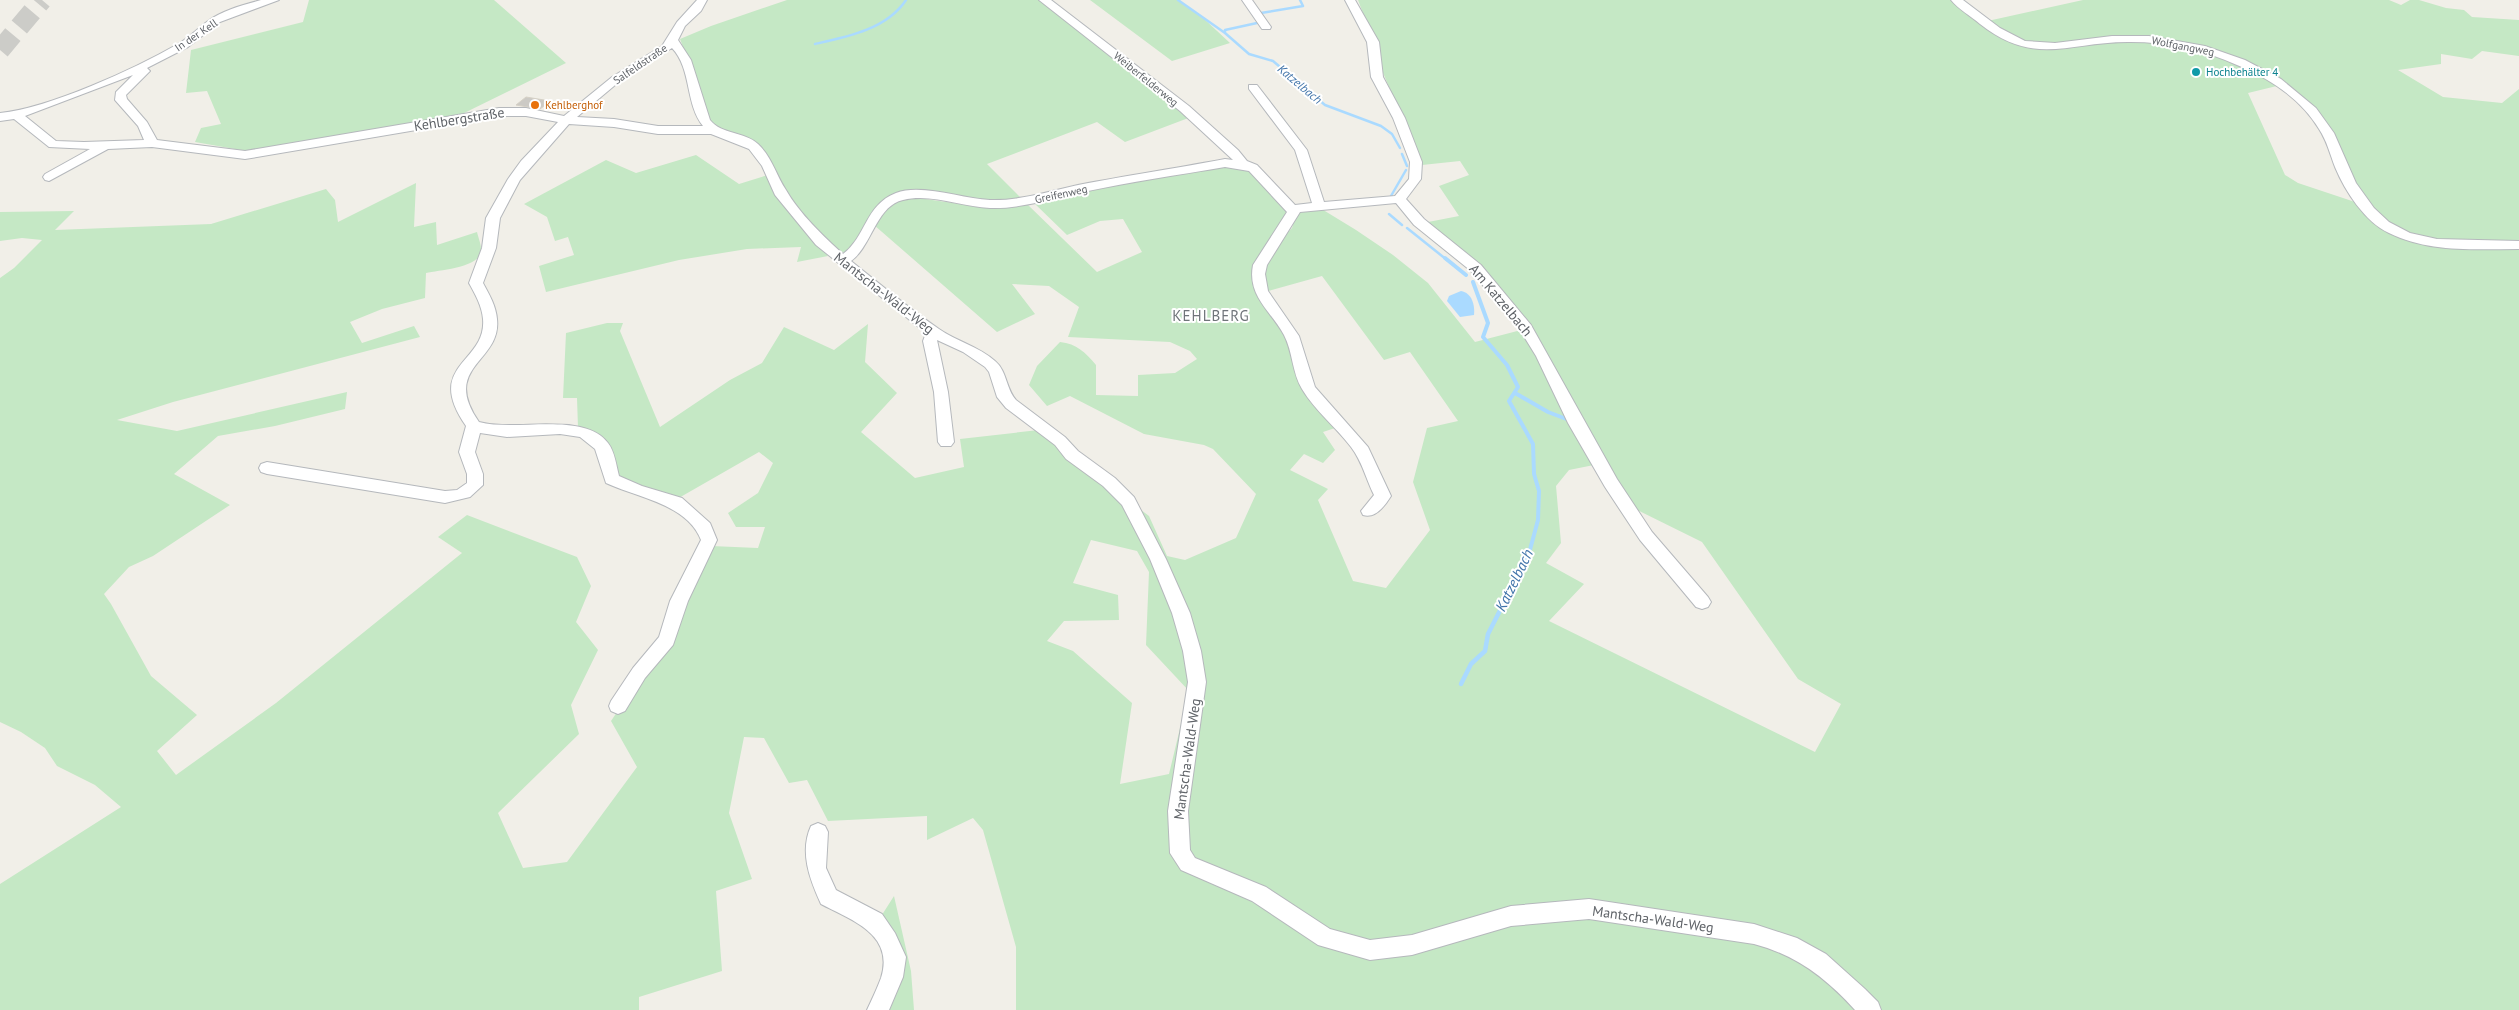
<svg xmlns="http://www.w3.org/2000/svg" width="2519" height="1010" font-family="'PT Sans',sans-serif">
<style>
.green{fill:#c5e8c5;fill-rule:evenodd}
.water{fill:#aadaff}
.lines{fill:none;stroke-linecap:round;stroke-linejoin:round}
.stream-far2{stroke:#aadaff;stroke-width:2.5}
.stream-far1{stroke:#aadaff;stroke-width:4}
.stream{stroke:#aadaff;stroke-width:4.5}
.building{fill:#cccac5;stroke:#d6d1c6}
.motorway-tunnel{stroke:#ccccc8;stroke-width:20;stroke-dasharray:20 10;stroke-linecap:butt}
.minor-casing{stroke:#b5b8bc;stroke-width:2}
.minor{fill:#fff;fill-rule:evenodd}
.culture-dot{fill:#0f9aa8;stroke:#fff;stroke-width:2}
.food-dot{fill:#e8710a;stroke:#fff;stroke-width:2}
.labels{text-anchor:middle;dominant-baseline:central;stroke-width:4;stroke-linejoin:round;paint-order:stroke}
.far-street-label{font-size:11px;fill:#5f6368;stroke:#fff}
.far-culture-label{font-size:11px;fill:#0d838f;stroke:#fff;text-anchor:start}
.far-food-label{font-size:11px;fill:#c56008;stroke:#fff;text-anchor:start}
.far-water-label{font-size:12px;font-style:italic;fill:#4174aa;stroke:#fff}
.street-label{font-size:14px;fill:#5f6368;stroke:#fff}
.neighbourhood-label{font-size:15px;letter-spacing:1px;fill:#70757a;stroke:#fff}
.water-label{font-size:15px;font-style:italic;fill:#4174aa;stroke:#fff}
</style>
<rect width="100%" height="100%" fill="#f1efe8"/>
<!-- green -->
<path class="green" d="M309,0h185l72,63 -110,54 -204,35 -57,-10 6,-14 20,-4 -14,-33 -21,2 5,-43 112,-28z
M787,0h255l149,117 -66,25 -28,-20 -110,42 35,35 -33,2 -64,-8 -36,4 -35,50 -7,5h-7l-18,-15 -38,-45 -25,-45 -42,-18 -11,-10 -5,-25 -21,-55 31,-13z
M1090,0h87l25,17 28,26 -58,18z
M1358,0h594l31,22 100,-22h306l12,5 9,-5h9l27,8 18,2 8,7 47,3v36l-37,-5 -10,8 -31,-5v10l-43,6 45,27 59,6 17,-14v921h-1503v-63l-33,-117 -10,-12 -46,22v-24l-99,5 -21,-41 -18,3 -25,-45 -20,-1 -15,76 23,66 -36,12 6,80 -83,26v13h-639v-126l121,-77 -26,-22 -38,-19 -12,-18 -24,-16 -21,-10v-444l14,-10 28,-28 -20,-2 -22,3v-29l74,-1 -19,19 156,-6 115,-35 9,11 3,22 78,-39 -2,44 22,-5 1,23 40,-13c1,5 5,14 4,20 -3,16 -42,18 -55,21l-1,25 -43,11 -32,13 12,21 52,-17 6,11 -247,65 -56,18 60,11 170,-39 -2,17 -70,17 -57,10 -44,38 56,31 -77,51 -24,11 -25,27 7,10 40,72 46,39 -40,36 19,24 100,-72 186,-150 -24,-16 29,-22 110,42 14,29 -15,36 22,28 -27,55 8,29 -81,79 25,55 44,-6 70,-95 -26,-46 33,-49 67,-126 47,2 7,-21h-29l-8,-14 30,-20 15,-30 -14,-11 -82,47 -41,-11 -18,-12 -40,-48 -1,-30h-14l3,-65 41,-10h16l-3,8 40,96 70,-47 32,-17 22,-36 50,23 34,-26 -3,38 32,31 -36,39 54,46 49,-11 -4,-28 79,-9 24,21 86,65 18,40 18,4 51,-22 20,-44 -43,-45 -9,-4 -60,-11 -74,-38 -23,10 -18,-21 8,-19 23,-24c17,2 25,10 36,23v30l42,1v-21l37,-2 22,-14 -7,-8 -20,-9 -102,-5 11,-30 -30,-21 -37,-2 23,30 -38,18 -123,-107 12,-19 19,-7 13,-1 49,7 60,-1 70,68 45,-20 -19,-33 -23,2 -33,14 -34,-33 55,-12 142,-25 19,3 42,43 -36,68 29,51 17,55 10,18 27,24 -15,5 12,18 -12,13 -19,-9 -14,16 38,19 -10,11 35,81 33,7 44,-58 -17,-48 14,-54 31,-7 -48,-69 -26,8 -62,-84 -57,16 -2,-14 2,-16 9,-16 18,-18 6,-18 22,-2 36,22 37,25 35,28 47,59 50,-13 -49,-61 -53,-45 36,-7 -20,-30 30,-11 -9,-14 -38,4 -41,-97 -9,-31zM2285,84l15,13 61,98v9l-63,-21 -13,-8 -37,-82zM1594,465l23,35 85,42 96,137 43,25 -26,48 -266,-131 35,-37 -38,-21 15,-20 -5,-57 13,-16zM1091,540l46,11 12,21 -3,73 43,46 -20,83 -49,10 12,-81 -59,-52 -26,-10 17,-20 55,-1 -1,-25 -45,-12z
M696,155l43,29 29,-9 36,54 24,27 -31,6 4,-15 -54,2 -68,11 -133,32 -7,-26 35,-11 -6,-18 -13,4 -8,-24 -23,-13 82,-44 30,13z
M894,896l17,75 3,39h-29l14,-39 -19,-53z"/>
<!-- water -->
<path class="water" d="M1461,291c11,2 14,14 13,24l-14,2 -13,-16 2,-5z"/>
<g class="lines">
<!-- stream-far2 -->
<path class="stream-far2" d="M1178,0l47,33
M1264,19l-3,-6 42,-7 -3,-6
M1257,23l-32,7v3l24,21 24,7 52,44 56,21 11,8 8,14
M815,44c32,-7 72,-15 91,-44
M1402,154l5,12
M1391,196l15,-26
M1389,214l13,11
M1407,228l40,32"/>
<!-- stream-far1 -->
<path class="stream-far1" d="M1445,258l21,17
M1473,282l15,41 -5,14 24,28 11,22 -9,14 24,43 1,30 5,17 -1,29 -10,37 -17,33
M1515,393l33,19 21,8"/>
<!-- stream -->
<path class="stream" d="M1461,684l10,-20 14,-13 3,-17 23,-45"/>
</g>
<!-- building -->
<path class="building" d="M526,97l24,4h1l-11,8 -24,-4z"/>
<g class="lines">
<!-- motorway-tunnel -->
<path class="motorway-tunnel" d="M0,50l42,-50"/>
<!-- minor casing -->
<g class="minor-casing">
<path id="minor" d="M261,0h18l-59,22 -32,25 -41,21 3,3 -24,24 1,4 20,23 10,18 88,11 254,-43h27l38,8 48,-39 50,-31 15,-24 20,-22h10l-6,11 -16,15 -7,14 13,20 19,60c12,15 34,11 48,24 14,13 18,31 28,46 13,23 38,47 57,64 23,-17 22,-49 53,-61 25,-10 67,6 94,7 32,1 62,-10 93,-16 47,-9 95,-16 142,-25l8,1 -53,-49 -141,-111h12l138,106 49,44 9,11 10,4 38,40 17,-2 -17,-53 -46,-61v-4h8l50,65 17,52 71,-6 14,-17 1,-17 -17,-44 -22,-41 -4,-35 -22,-42h10l24,42 4,35 22,41 17,44 -1,17 -15,20 18,20 57,46 50,60 86,154 35,53 56,65 3,5 -3,5 -6,2 -6,-2 -56,-67 -35,-53 -37,-64 -32,-67 -16,-26 -49,-59 -57,-46 -18,-22 -96,9 -33,53 -2,9 3,17 31,45 16,51 53,60 23,49c-6,10 -16,23 -28,19l-2,-4 13,-16c-8,-16 -12,-34 -23,-48 -15,-20 -36,-36 -49,-58 -10,-16 -9,-37 -18,-54 -13,-24 -37,-39 -31,-70l34,-53 -38,-41 -24,-4c-47,8 -95,15 -142,25 -31,6 -61,17 -93,16 -28,-1 -59,-15 -87,-8 -27,6 -31,46 -52,61 29,23 57,47 88,68 17,12 39,17 56,32 12,10 11,28 21,39l49,37 13,14 37,27 19,19 32,62 24,54 11,38 5,31 -18,129 2,39 5,8 71,29 64,42 40,11 42,-5 99,-29 78,-7 165,25 43,14 29,16 39,35 13,13 3,8h-26c-29,-32 -59,-55 -101,-66l-165,-25 -78,7 -99,29 -42,5 -52,-15 -66,-44 -71,-31 -11,-17 -2,-42 20,-129 -5,-31 -11,-38 -22,-54 -28,-54 -19,-19 -37,-27 -11,-14 -49,-37 -9,-11 -8,-25 -4,-5 -22,-15 -26,-12 11,52 6,50 -3,4h-10l-3,-4 -4,-50 -11,-51 3,-8 -110,-88 -41,-50 -13,-29 -13,-17 -38,-15h-53l-44,-7 -45,-3 -49,56 -20,38 -4,30 -13,35c6,11 13,23 14,36 5,43 -57,47 -18,103 37,10 105,-11 129,21 7,9 8,22 11,33l23,10 40,12 28,25 7,17 -29,61 -15,44 -28,33 -20,33 -7,3 -7,-3 -2,-5 2,-5 22,-33 26,-31 11,-36 31,-61c-14,-36 -63,-42 -95,-57l-11,-34 -15,-12 -20,-3 -53,3 -27,-4 -5,19 8,22v11l-13,12 -25,6 -178,-29 -6,-2 -2,-4 2,-4 6,-2 178,29 12,-1 10,-7v-9l-8,-22 7,-26c-43,-62 21,-63 17,-107 -1,-13 -8,-25 -14,-36l13,-35 4,-30 22,-39 13,-18 37,-39 -32,-6h-27l-254,43 -93,-12 -44,2 -59,32 -4,-1 -2,-3 2,-3 45,-25 -41,-2 -35,-28 -14,2v-8c50,-5 134,-44 178,-69 11,-6 20,-16 30,-23 15,-11 35,-16 53,-21zM672,48c20,21 13,56 31,78h-45l-44,-7 -37,-2 43,-36zM133,75l-17,17 -1,8 23,26 6,14 -60,2 -28,-1 -31,-25z
M1242,0h10l19,27 -1,2h-8z
M1951,0h12l37,28 25,13 30,2 57,-7h37l56,10 40,14 36,19 35,29 18,25 22,50 18,25 15,14 21,11 27,6 82,2v8c-43,0 -90,4 -130,-16 -24,-11 -44,-42 -54,-66 -5,-13 -8,-26 -16,-38 -18,-30 -50,-51 -82,-64 -33,-15 -70,-23 -106,-23 -62,-1 -95,26 -151,-18 -9,-8 -22,-15 -29,-24z
M818,823l7,3 3,6 -2,36 10,22 46,24 13,19 11,24 -3,20 -14,33h-22c5,-11 10,-21 14,-32 14,-44 -30,-58 -60,-74 -11,-24 -22,-52 -10,-78z"/>
</g>
<!-- minor -->
<use href="#minor" class="minor"/>
</g>
<!-- markers -->
<circle class="culture-dot" cx="2196" cy="72" r="5"/>
<circle class="food-dot" cx="535" cy="105" r="5"/>
<g class="labels">
<!-- far-street labels -->
<g class="far-street-label">
<text transform="translate(196 35) rotate(-34)">In der Kell</text>
<text transform="translate(2183 46) rotate(11)">Wolfgangweg</text>
<text transform="translate(640 64) rotate(-34)">Salfeldstraße</text>
<text transform="translate(1146 79) rotate(39)">Weiberfelderweg</text>
<text transform="translate(1061 194) rotate(-12)">Greifenweg</text>
</g>
<!-- far-culture labels -->
<g class="far-culture-label">
<text x="2206" y="72">Hochbehälter 4</text>
</g>
<!-- far-food labels -->
<g class="far-food-label">
<text x="545" y="105">Kehlberghof</text>
</g>
<!-- far-water labels -->
<g class="far-water-label">
<text transform="translate(1300 84) rotate(40)">Katzelbach</text>
</g>
<!-- street labels -->
<g class="street-label">
<text transform="translate(459 119) rotate(-9)">Kehlbergstraße</text>
<text transform="translate(884 293) rotate(38)">Mantscha-Wald-Weg</text>
<text transform="translate(1501 300) rotate(50)">Am Katzelbach</text>
<text transform="translate(1187 759) rotate(-82)">Mantscha-Wald-Weg</text>
<text transform="translate(1653 919) rotate(8)">Mantscha-Wald-Weg</text>
</g>
<!-- neighbourhood labels -->
<g class="neighbourhood-label">
<text x="1211" y="315">KEHLBERG</text>
</g>
<!-- water labels -->
<g class="water-label">
<text transform="translate(1514 580) rotate(-64)">Katzelbach</text>
</g>
</g>
</svg>
